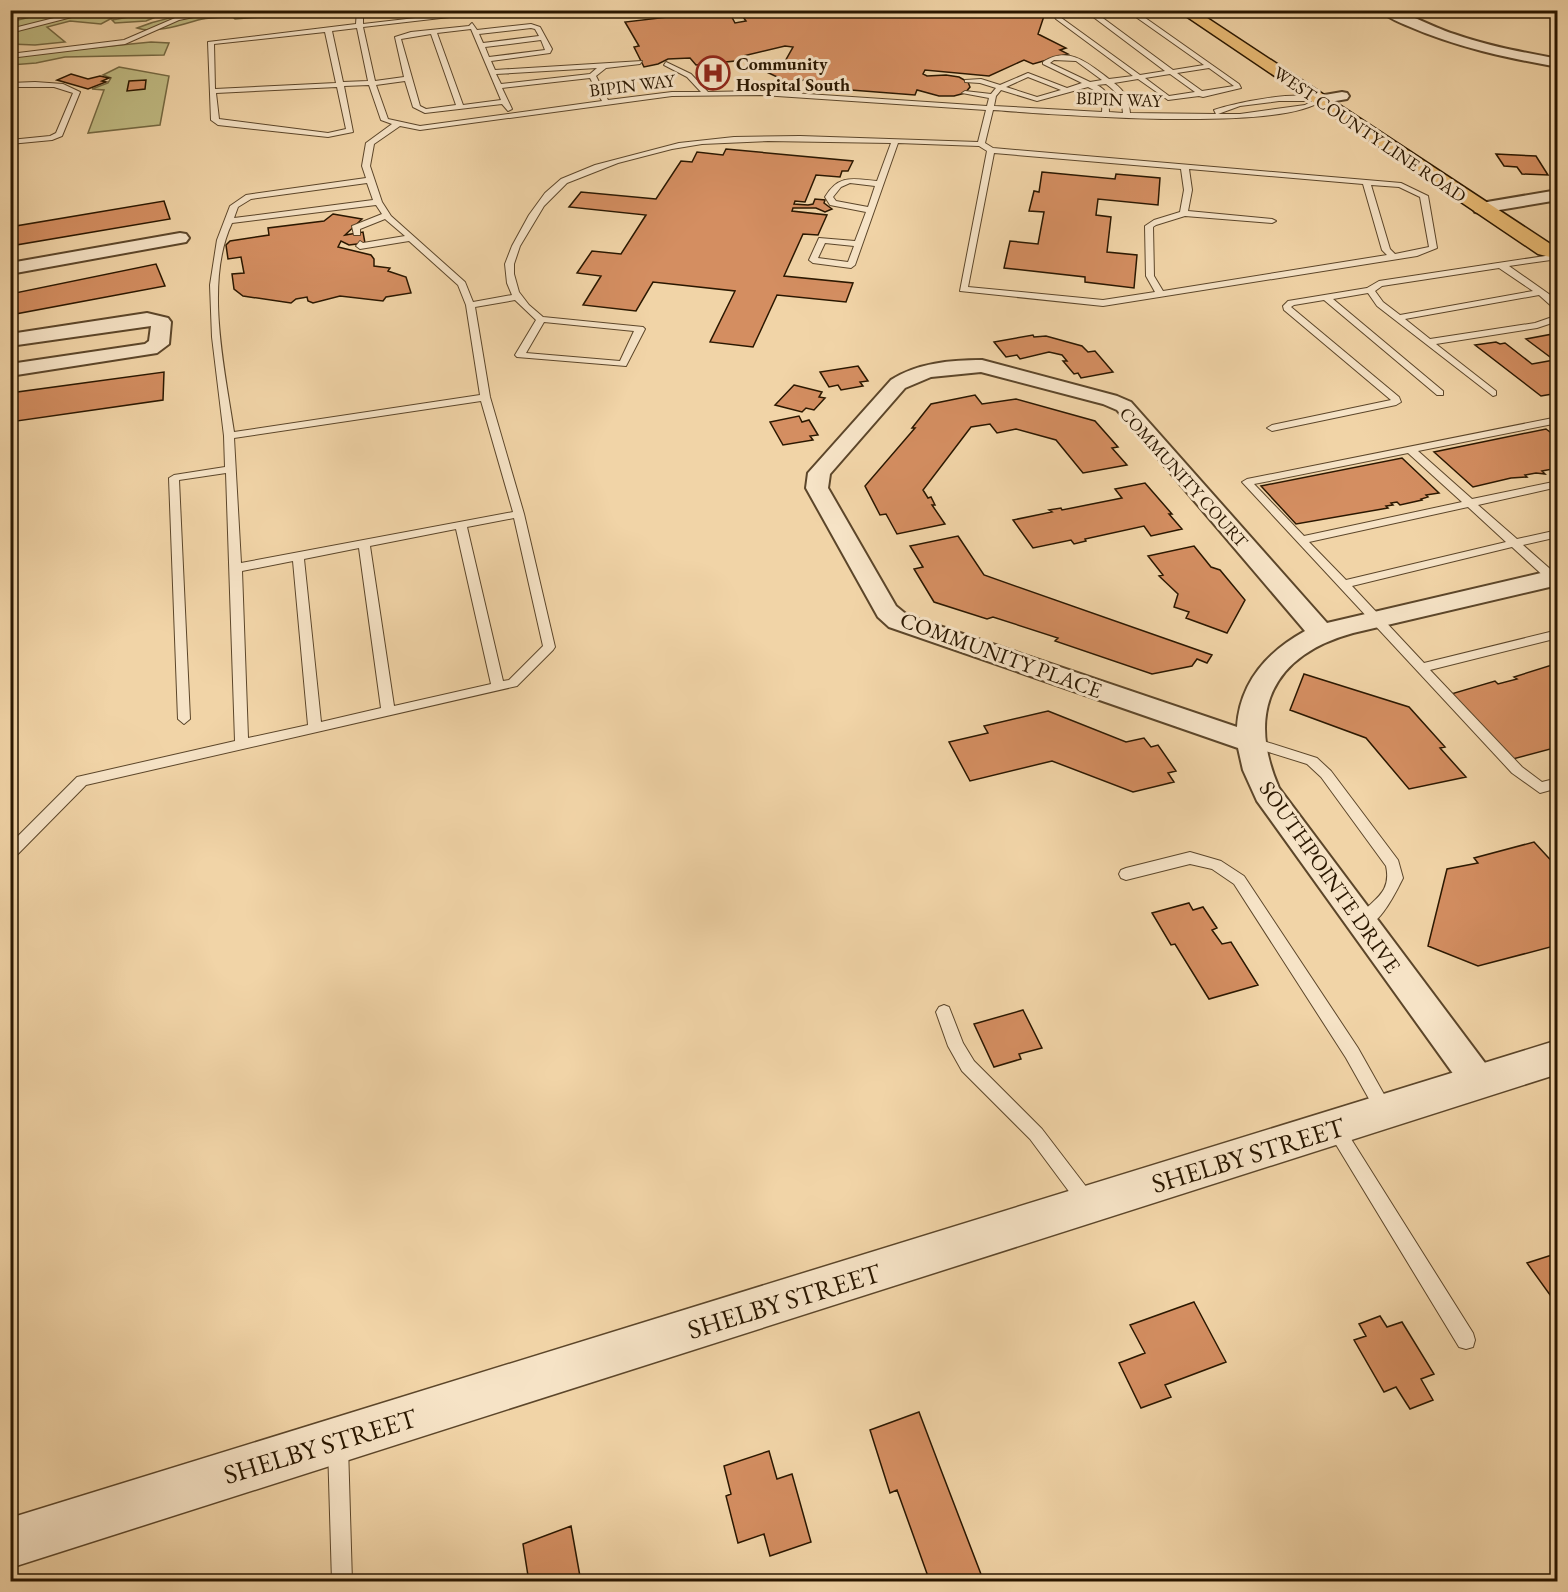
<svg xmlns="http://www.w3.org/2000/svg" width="1568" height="1592" font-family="'EB Garamond',serif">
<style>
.green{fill:#c0bb83;stroke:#756942;stroke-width:1.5}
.building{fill:#d48e61;stroke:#2a1700;stroke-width:1.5}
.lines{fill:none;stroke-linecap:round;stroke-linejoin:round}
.service-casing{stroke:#5c462a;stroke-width:2}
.minor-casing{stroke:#5c462a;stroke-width:4}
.tertiary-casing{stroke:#5c462a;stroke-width:3}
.primary-casing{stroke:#2a1700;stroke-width:3}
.service{fill:#f6e3c6;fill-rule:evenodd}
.minor{fill:#f6e3c6;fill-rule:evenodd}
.tertiary{fill:#f6e3c6;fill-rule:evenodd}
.primary{fill:#e8ba74;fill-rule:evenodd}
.labels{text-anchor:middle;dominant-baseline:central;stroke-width:6;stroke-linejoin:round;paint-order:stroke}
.far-poi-label{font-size:18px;font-weight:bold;fill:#2a1700;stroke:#f6e3c6;text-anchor:start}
.far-street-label{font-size:18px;fill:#2a1700;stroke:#f6e3c6}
.street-label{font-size:22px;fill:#2a1700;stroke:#f6e3c6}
.near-street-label{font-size:27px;fill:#2a1700;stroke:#f6e3c6}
</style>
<rect width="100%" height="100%" fill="#f1d4a7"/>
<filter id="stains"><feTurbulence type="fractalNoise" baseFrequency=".00333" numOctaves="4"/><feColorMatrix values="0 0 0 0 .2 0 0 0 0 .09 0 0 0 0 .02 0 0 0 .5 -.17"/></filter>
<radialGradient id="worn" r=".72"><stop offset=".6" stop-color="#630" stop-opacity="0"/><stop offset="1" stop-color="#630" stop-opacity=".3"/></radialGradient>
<!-- green -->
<path class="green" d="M303,10l8,3 -76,6 -3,-3c-10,2 -24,1 -34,4 -17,5 -44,14 -61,8 52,-21 111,-17 166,-18z
M54,11h98l-40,7 -11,6 -31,-3 -23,6 18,15 -30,3 -24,-1 -1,-22z
M162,11h44l-48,5 -12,5 -31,2 -3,-3z
M151,42l18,1 -5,12 -99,2 -29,6 -25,2 -1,-9z
M119,67l50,9 -9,49 -72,8 16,-43 -12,-1 16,-6 3,-5 -8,-3z"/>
<!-- building -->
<path class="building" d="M728,10l7,13 11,-2 -8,-11h308l-8,24 28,14 -6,2 8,4 -35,10 -9,-4 -35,16 -64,-6 -2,4 4,2 19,-1 13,2 9,5 2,5 -5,6 -11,3h-15l-22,-6 -2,5 -90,-7 -16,-9 -19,4 -30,-14 24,-6 9,-16 -8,-1 -42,10 2,4 -49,5 -6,-7 -22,1 -10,5 -14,3 -10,-20 5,-1 -14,-24z
M71,74l17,5 12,-3 9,2 -7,3 4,1 -18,7 -31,-9z
M146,80l-1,9 -18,2 2,-10z
M726,149l127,12 -5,10h-6l-2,6 -24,-2 -11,27 -10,-1 -1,3 14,1 5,-1 2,-5 10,1 -1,3 8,6 -7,3 -9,-4h-23l-1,3 35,4 -9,20 -15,-1 -19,42 69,7 -7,19 -69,-7 -24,52 -43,-5 25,-51 -82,-9 -17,29 -53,-6 18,-29 -24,-3 15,-22 29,3 25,-39 -77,-8 12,-15 75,7 25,-38 11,1 5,-10 26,3z
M1496,154l40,2 12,19 -26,-1 -5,-7 -13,-1z
M1042,172l73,7 1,-5 44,4 -2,27 -60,-6 -2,16 15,2 -4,35 30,3 -3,33 -49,-6v-5l-81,-9 6,-27 28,3 6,-32 -15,-1 5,-20 5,1z
M164,201l6,18 -160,27v-19z
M333,214l29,5 -17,16 18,-3 2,11 -16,2 -8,-4 -3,6 33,8 3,4v7l16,2 -2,3 18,6 5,16 -25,4 -3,4 -43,-5 -27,7 -5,-2 -1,-4 -11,2 -5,4 -48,-7 -9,-7 -2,-15 12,-1 -3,-16 -13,2 -2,-14 4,-4 39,-6 -1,-7 56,-7z
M156,264l9,22 -155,29v-21z
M1558,333v60l-17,3 -66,-51 21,-3 4,2 5,-1 27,21 22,-4 -28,-21z
M1033,335l1,2 12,-1 36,10 6,6 7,-1 18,21 -32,6 -3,-5 -4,1 -11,-13h4l-5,-6 -13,-3 -29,7 -3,-4 -11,2 -12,-15z
M858,366l10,15 -8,1 3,4 -22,4 -3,-5 -9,2 -9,-15z
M164,372l-1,28 -153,22v-29z
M794,385l28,7 -3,5 6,1 -11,12 -8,-2 -4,4 -27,-7z
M975,395l7,9 34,-5 79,22 23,26 -6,1 15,17 -44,8 -27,-33 -40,-11 -19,4 -7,-9 -19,3 -48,63 5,8 3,-1 4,8h-3l13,19 -48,10 -11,-20 -6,1 -15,-29 50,-58h-3l19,-24z
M799,416l3,6 7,-2 9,15 -8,1 3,4 -30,5 -13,-23z
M1546,429l12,9v30l-16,3 3,3 -9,-1 -11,2 2,2 -16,1 -38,9 -39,-35z
M1402,458l37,35 -13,2 2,2 -7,2 1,1 -22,5 -3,-3 -6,1 2,2 -7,1 2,2 -92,16 -35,-38z
M1145,483l27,31h-3l13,15 -31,7 -7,-10 -59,13 1,2 -12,3 -3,-4 -38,8 -20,-28 39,-8 -3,-2 12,-2 1,2 60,-12 -7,-9z
M958,536l26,39 228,80 -5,8 -10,-4 -5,7 -40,8 -97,-33 3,-3 -65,-21 -6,2 -53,-17 -20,-33 9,-2 -13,-21z
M1194,546l17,21 9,3 25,30 -18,33 -41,-15 3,-6 -15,-5 4,-13 -19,-18 4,-1 -15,-19z
M1555,664l3,2v81l-45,12 -62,-65 44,-13 3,3 19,-5 -3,-2z
M1304,674l105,33 36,40 -5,1 26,29 -57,12 -43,-51 -76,-28z
M1048,711l78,31 18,-4 7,9 7,-2 18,26 -8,2 6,9 -41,10 -81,-31 -82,20 -21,-39 39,-9 -4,-7z
M1534,842l24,26v77l-80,21 -50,-20 19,-77 31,-6 -4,-5z
M1189,903l4,7 10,-3 14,21 -5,2 10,14 9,-2 27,43 -49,14 -34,-55 -4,1 -19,-32z
M1023,1010l19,38 -23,6 2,5 -27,8 -20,-43z
M1558,1253v53l-31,-43z
M1194,1302l32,60 -61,23 6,12 -30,11 -22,-45 26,-10 -15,-28z
M1380,1316l7,11 15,-5 32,52 -13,5 12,21 -23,9 -14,-22 -12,5 -30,-52 12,-4 -7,-12z
M919,1412l22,58 43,112h-54l-33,-92 -7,3 -20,-63z
M769,1451l8,28 15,-5 19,68 -41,14 -6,-22 -26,9 -12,-47 5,-2 -7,-28z
M571,1526l10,56h-52l-6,-38z"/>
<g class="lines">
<!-- service casing -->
<g class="service-casing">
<path id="service" d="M86,10l9,1 -85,22v-4z
M209,10h19l-49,10 -54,24 -115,14v-4l114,-14 51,-22z
M357,10h6v14l122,-14h25l-147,17 12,54 29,-4 -9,-40 16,-5 58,-6 3,-3 5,7 54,-6 9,3 12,22 -2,4 -59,8 4,9 147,-9 -2,3 -34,4 -10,8 12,24 64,-8h29l-14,-15 -23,-12 2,-3 25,12 17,18 53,-1 226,15 2,-8 -27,-5 3,-2 26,3 5,-6 -16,-5 -15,-1v-2l16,-1 19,6 28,-12 39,15 15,-5 -39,-19v-2c26,-17 46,2 66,17l24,-3 -77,-57 -6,-9h6l4,7 80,58 25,-4 -81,-61h8l81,60 31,-5 -78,-55h8l105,74 2,4 -38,9 -4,-1 -31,4 -30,-21 -24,4c11,8 15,17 16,30l86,1 -2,-4c20,-7 91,-22 108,-10 -38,33 -271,14 -329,10l-8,33 8,5 408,35 27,13 9,52 -20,8 -314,50 -143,-15 27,-140 -8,-5 -81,-3 -43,122 -4,3 -38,-5 -4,-3 10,-22 36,3 11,-29 -36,-7 -5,-8c14,-23 28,-18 52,-16l14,-38 -123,-2 -66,3 -30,5 -54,14 -51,20 -23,23 -24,40 -6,18v10l5,18 10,13 14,12 100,10 2,2 -19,37 -109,-9 -2,-2 21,-35 -21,-20 -40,7 15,90 34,117 31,133 -2,3 -36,36 -431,99 -71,72 -5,1v-14l67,-67 158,-36 -9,-268 -47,7 11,239 -6,5 -6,-5 -9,-241 5,-3 51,-8 -1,-31 -12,-99 -2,-52 7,-45 13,-34 16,-11 120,-17 -4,-12 4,-23 26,-19 -11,-4 -12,-35 -25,1 9,46 -25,5 -110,-12 -7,-5 -3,-78 148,-18zM357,28l11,53 -25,1 -11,-51zM531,28l4,1 4,7 -56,7 -4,-9zM471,29l30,71 -38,5 -26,-72zM325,32l11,51 -121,6 -1,-45zM431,34l25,71 -30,4 -6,-3 -19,-67zM541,40l4,10 -56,7 -4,-10zM1054,60l22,1 26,19 -12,2 -40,-19zM597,68l-7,6 -89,10 -5,-10zM1209,68l25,18 -32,5 -25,-18zM1170,74l25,18 -26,4 -24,-18zM1028,77l33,13 -24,7 -31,-10zM590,78l12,23 -182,25 -32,-7 -12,-34 29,-4 8,26 12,6 77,-9 6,7 4,-2 -10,-21zM1106,84c11,8 16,15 17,29l-14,-1c0,-12 0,-21 -12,-27zM337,87l9,42 -18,4 -109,-14 -3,-26zM1088,87c13,6 15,11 14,25l-108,-6 2,-10 5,-6 36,11zM761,95l225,15 -8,32 -178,-6 -66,1 -55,6 -84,22 -34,14 -16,14 -16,22 -17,31 -7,18 2,19 5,12 -39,7 -8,-20 -74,-66 -9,-14 -12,-36 4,-22 26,-18 20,4 252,-34zM1279,101h33l-7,4 -65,9h-22l22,-8zM994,153l187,16 3,21 -4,22 -26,8 -9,6 1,50 9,16 -52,8 -135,-13zM1189,169l174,15 19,66 5,5 -224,36 -9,-15 -1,-49 3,-2 29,-9 87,7 4,-2 -4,-2 -84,-8 4,-21zM367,183l6,17 -139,18 4,-11 13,-8zM850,183l25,3 -7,21 -32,-6 -3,-4 8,-10zM1371,185l28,2 21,10 9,50 -34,7 -5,-5zM376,205l6,9 -30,12 2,9h6v-6l25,-10 20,17 -42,7 -3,-2 -4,5 4,3 49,-8 49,44 8,20 14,90 -246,37c-9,-62 -30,-150 -2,-209zM825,243l29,3 -6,16 -30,-4zM544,322l90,9 -14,30 -94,-8zM481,401l32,111 -272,51 -7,-125zM514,518l29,128 -34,34 -6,1 -36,-154zM456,529l35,155 -97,22 -24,-160zM359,548l22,160 -60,14 -17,-163zM293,561l15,164 -60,13 -6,-167z
M592,10h40l-32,5z
M35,82l28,2 17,8 -18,44 -10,4 -42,4v-4l40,-4 6,-3 17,-40 -19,-6h-44v-4z
M1558,254v5l-49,7 47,33 2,13 -19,-17 -134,24 25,20 105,-16 23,-8v6l-21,7 -101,16 60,47v4l-3,1 -116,-90 -9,-13 -35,6 110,92v4h-6l-113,-95 -30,5 -3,2 108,90 2,5 -5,3 -124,26 -5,-3 5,-3 119,-25 -107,-90 -1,-4 5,-5 79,-13 12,-7zM1499,268l34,23 -133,24 -17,-13 -8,-11 7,-5z
M1558,417v6l-140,28 54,48 86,-18v6l-80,18 39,34 41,-9v7l-35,8 34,30v6h-8l-37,-34 -160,39 72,77 134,-33v8l-128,32 92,97 20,15 16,-4v10l-18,5 -28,-20 -270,-291 5,-3zM1408,453l54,49 -158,34 -50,-52zM1468,507l38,35 -160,38 -37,-38z
M1251,737l66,21 14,13 67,89 5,18c-7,14 -27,56 -46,49l-2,-4c12,-23 38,-26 31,-57l-65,-89 -14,-13 -61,-19 -1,-3z
M1190,852l31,9 23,15 114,172 32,57 2,5 -2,5 -6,3 -6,-3 -32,-57 -112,-174 -22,-15 -22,-5 -64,16 -5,-2 -2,-4 2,-4 5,-2z
M944,1005l5,2 14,36 11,18 68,68 52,68 3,6 -3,6 -6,2 -6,-2 -52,-70 -68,-68 -14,-25 -12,-34 3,-5z
M1335,1120l6,3 132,210 2,7 -2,7 -7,2 -7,-2 -130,-214 -2,-5 2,-5z
M338,1436l7,3 3,7 4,136h-20l-4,-136 3,-7z"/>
</g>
<!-- minor casing -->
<g class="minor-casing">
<path id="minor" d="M1380,10c26,0 49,16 74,24 34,12 68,18 104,25v8c-51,-9 -102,-20 -150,-41 -9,-4 -21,-8 -28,-16z
M1342,92l5,1 2,3 -2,3 -29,5 -7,-4 2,-3z
M1558,190v10l-77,13 -6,-1 -2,-4 2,-4 6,-1z
M180,233l6,1 3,4 -3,4 -176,32v-11z
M147,313l21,5 3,4 -2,22 -12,9 -147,23v-12l135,-20 4,-3 2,-15 -141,20v-12z
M982,360l135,36 14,6 196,221 231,-54v16l-205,48c-81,22 -107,79 -74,155l212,283 5,11 -5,11 -12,4 -12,-4 -210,-292 -14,-31 -5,-22 -349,-121 -11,-10 -72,-129 2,-15 83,-93c26,-17 60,-20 91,-20zM981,372l122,32 14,6 188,221c-38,21 -65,51 -68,96l-330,-112 -11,-9 -68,-118 2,-14 75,-86 26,-11z"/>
</g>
<!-- tertiary casing -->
<g class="tertiary-casing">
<path id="tertiary" d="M1558,1040v34l-1548,494v-50z"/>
</g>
<!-- primary casing -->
<g class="primary-casing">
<path id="primary" d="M10,10h24l-2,3 -22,6z
M1177,10h18l357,235 6,2v12l-20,-5z"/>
</g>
<!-- service -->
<use href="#service" class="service"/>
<!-- minor -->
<use href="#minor" class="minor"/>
<!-- tertiary -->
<use href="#tertiary" class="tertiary"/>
<!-- primary -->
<use href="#primary" class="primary"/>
</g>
<!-- icons -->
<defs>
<g id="hospital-ring" transform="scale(1.725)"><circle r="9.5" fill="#f6e3c6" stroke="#8f2418" stroke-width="1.5"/><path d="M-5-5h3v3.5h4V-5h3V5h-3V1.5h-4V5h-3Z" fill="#8f2418"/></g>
</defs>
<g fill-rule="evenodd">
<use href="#hospital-ring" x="713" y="73"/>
</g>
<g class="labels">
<!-- far-poi labels -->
<g class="far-poi-label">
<text x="736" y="63">Community<tspan x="736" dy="21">Hospital South</tspan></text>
</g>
<!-- far-street labels -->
<g class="far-street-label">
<text transform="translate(632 85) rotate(-7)">BIPIN WAY</text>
<text transform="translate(1119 99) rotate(2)">BIPIN WAY</text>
<text transform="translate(1370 134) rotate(34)">WEST COUNTY LINE ROAD</text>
<text transform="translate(1184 477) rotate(48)">COMMUNITY COURT</text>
</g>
<!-- street labels -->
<g class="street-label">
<text transform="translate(1001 655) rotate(20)">COMMUNITY PLACE</text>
<text transform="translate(1330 877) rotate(55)">SOUTHPOINTE DRIVE</text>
</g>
<!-- near-street labels -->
<g class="near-street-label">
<text transform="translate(1248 1155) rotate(-17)">SHELBY STREET</text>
<text transform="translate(784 1301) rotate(-17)">SHELBY STREET</text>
<text transform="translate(320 1446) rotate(-17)">SHELBY STREET</text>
</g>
</g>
<!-- margin -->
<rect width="1568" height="1592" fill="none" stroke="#f1d4a7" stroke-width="36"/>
<rect x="12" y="12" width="1544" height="1568" fill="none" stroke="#2a1700" stroke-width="3"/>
<rect x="18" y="18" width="1532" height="1556" fill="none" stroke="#2a1700" stroke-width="1.5"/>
<rect width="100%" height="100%" filter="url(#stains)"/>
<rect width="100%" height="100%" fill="url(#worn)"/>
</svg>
